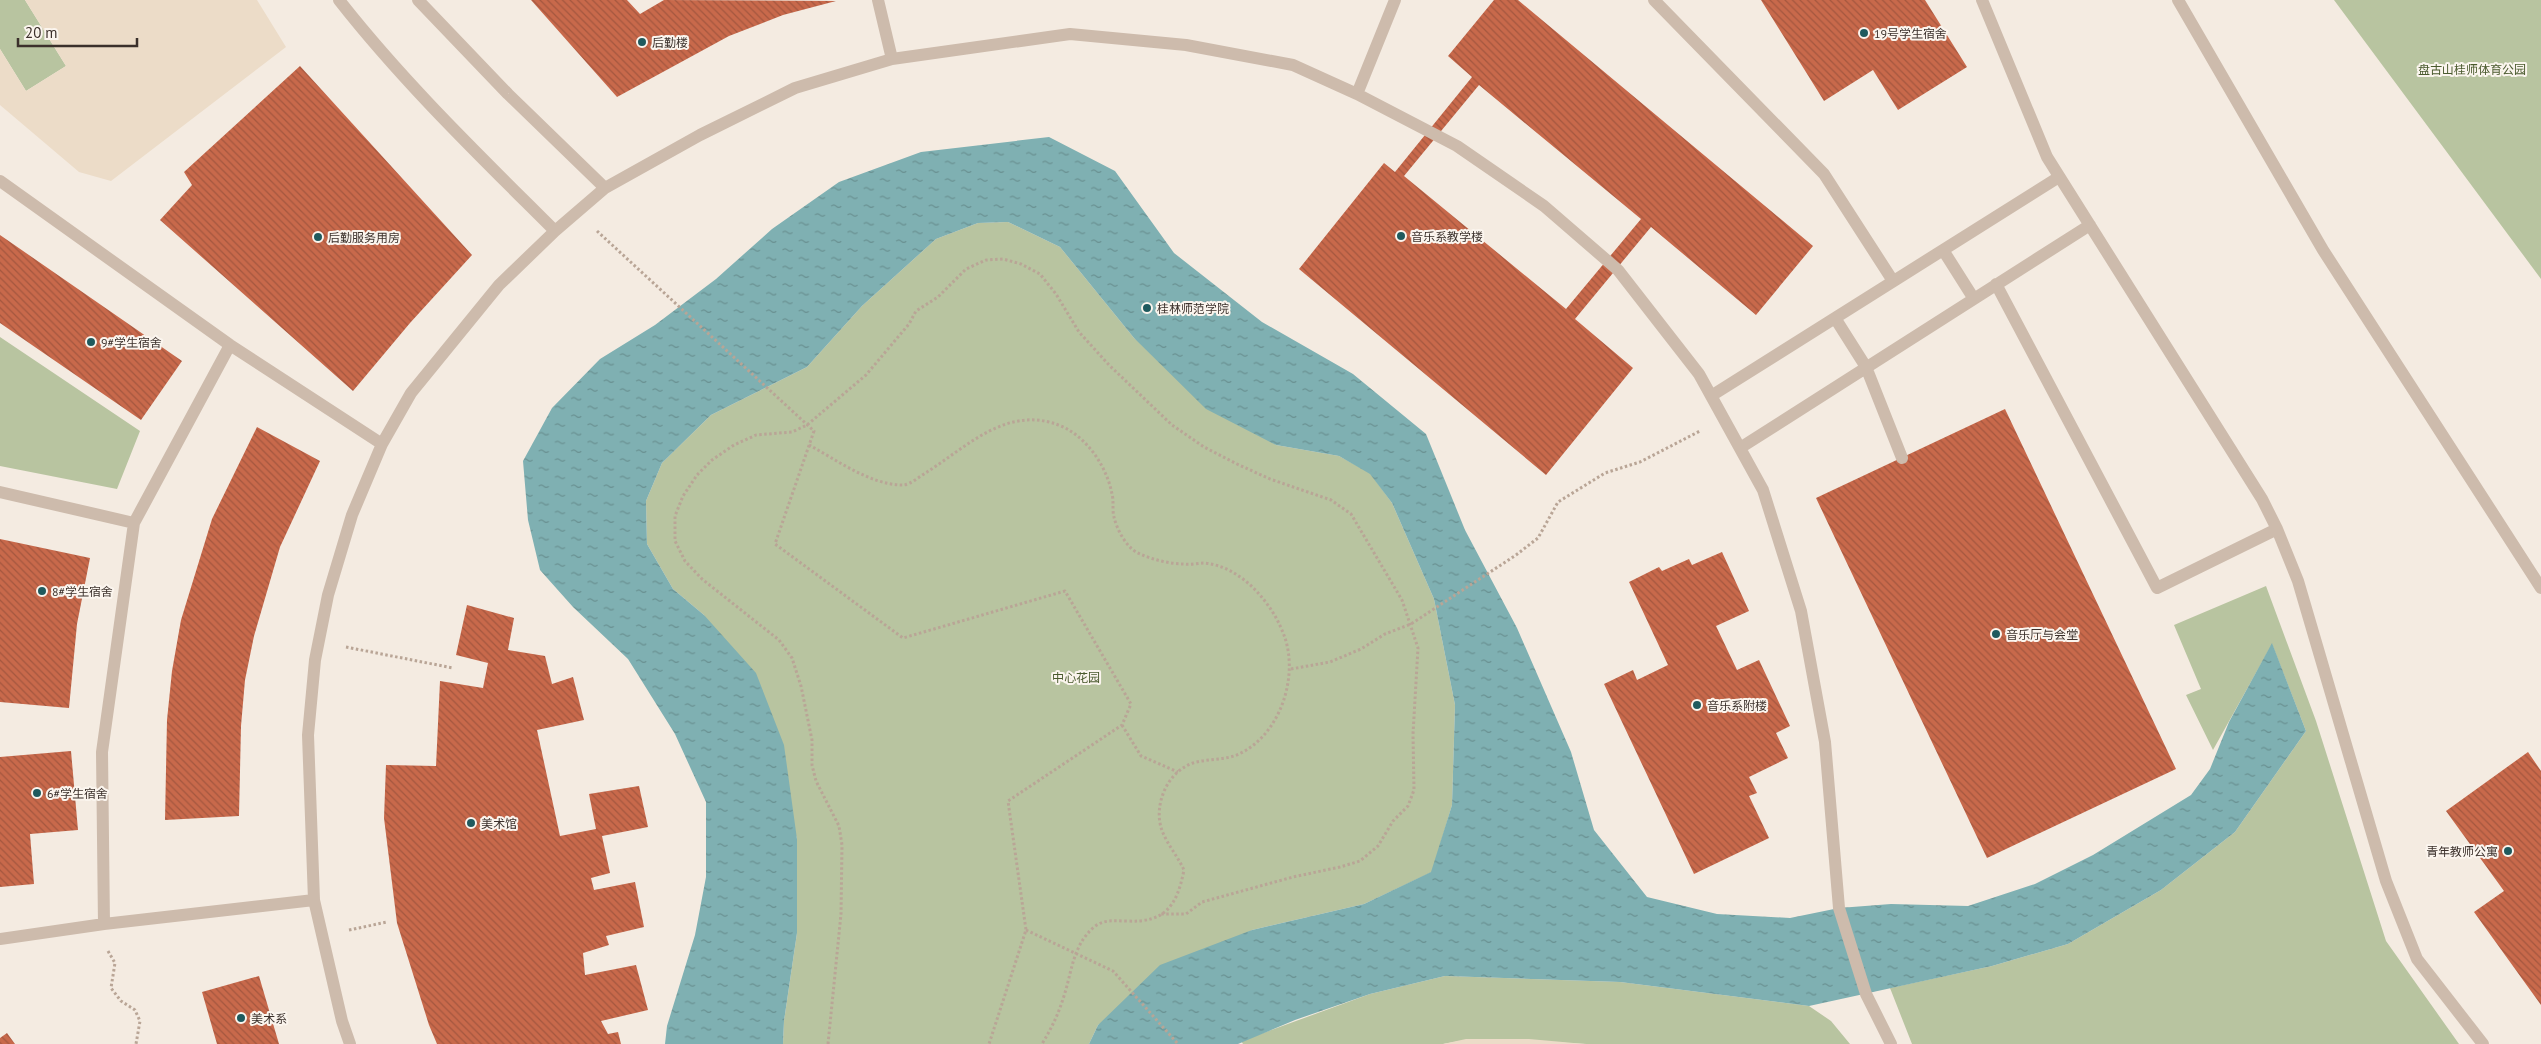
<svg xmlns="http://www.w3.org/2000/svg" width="2541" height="1044" font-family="'PT Sans','Noto Sans SC',sans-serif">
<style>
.green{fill:#b8c4a0}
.plaza{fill:#ecdcc8}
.water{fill:url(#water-ripples)}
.building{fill:url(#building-back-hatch);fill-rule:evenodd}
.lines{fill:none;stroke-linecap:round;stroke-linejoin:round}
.path{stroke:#b9a596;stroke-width:3;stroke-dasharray:2.5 2.5;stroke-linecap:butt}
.minor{stroke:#cdbbac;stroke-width:12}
.poi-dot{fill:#1f5a5e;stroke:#fbf5ee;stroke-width:2}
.labels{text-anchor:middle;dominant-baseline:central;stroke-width:4;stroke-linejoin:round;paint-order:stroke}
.poi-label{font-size:12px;fill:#3b302b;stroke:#fbf5ee;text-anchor:start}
.park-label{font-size:12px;fill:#4a5a2e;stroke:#fbf5ee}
</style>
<defs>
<pattern id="water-ripples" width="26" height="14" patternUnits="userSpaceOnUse" patternTransform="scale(1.25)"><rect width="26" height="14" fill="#7fb0b2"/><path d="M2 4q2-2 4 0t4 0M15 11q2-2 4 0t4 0" fill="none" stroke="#699091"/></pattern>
<pattern id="building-back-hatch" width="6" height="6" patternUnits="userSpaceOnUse" patternTransform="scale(1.25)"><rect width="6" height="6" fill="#c8694b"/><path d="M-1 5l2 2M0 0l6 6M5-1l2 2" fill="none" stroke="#a4573f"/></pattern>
</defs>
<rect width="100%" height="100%" fill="#f4ebe1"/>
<!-- green -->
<path class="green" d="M0,0h25l41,66 -40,25 -26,-42z
M2334,0h207v279z
M1008,222l52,25 74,91 142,107 63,11 31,17 22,30 42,96 21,106 -3,100 -20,67 -68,32 -112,26 -154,95 -9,19h-306l1,-23 13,-88v-95l-93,-223 -31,-26 -26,-45 -1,-43 16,-38 49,-48 96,-48 55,-61 74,-67 42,-16z
M0,337l140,94 -23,58 -117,-23z
M2266,586l50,135 70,220 73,103h-547l-22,-56 102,-22 76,-22 93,-54 74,-58 71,-101 -34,-87 -59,106 -27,-55 15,-6 -27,-64z
M1445,976l175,6 189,24 22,15 19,23c-87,0 -175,0 -263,0 -48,-1 -96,-11 -144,0h-200l-2,-3 129,-47z"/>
<!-- plaza -->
<path class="plaza" d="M25,0h232l29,47 -175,134 -32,-9 -79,-67v-56l26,42 40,-25z
M1466,1039h63l56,5h-142z"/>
<!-- water -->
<path class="water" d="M1049,137l66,34 59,82 88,69 91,52 73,60 39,96 52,98 54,124 23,78 53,67 70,17 73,4 49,-10 52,-4 77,2 67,-22 58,-29 98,-60 19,-26 19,-47 43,-79 34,88 -71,101 -74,58 -93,54 -76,22 -183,40 -189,-24 -175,-6 -75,18 -75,26 -57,24h-149l9,-19 62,-60 92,-35 112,-26 67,-32 21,-67 3,-100 -21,-106 -42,-96 -22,-29 -31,-18 -63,-11 -70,-36 -72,-71 -74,-91 -52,-25 -30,1 -42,16 -74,67 -55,61 -96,48 -49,48 -16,38 1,43 26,45 31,26 52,58 28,72 13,94v94l-13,88 -1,23h-118l2,-18 28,-91 11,-58v-75l-31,-68 -47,-75 -55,-52 -33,-37 -12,-50 -5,-59 29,-53 48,-49 55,-34 61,-46 56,-50 67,-47 82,-30z"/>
<!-- building -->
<path class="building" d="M531,0h96l13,14 24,-14 172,1 -53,14 -54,21 -112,61z
M1494,0h24l295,246 -57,69 -105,-88 -76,92 58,49 -87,107 -247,-206 85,-106 11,9 77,-95 -24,-21zM1479,85l162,134 -75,90 -162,-133z
M1761,0h164l42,67 -69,43 -25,-40 -49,31z
M300,66l172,189 -62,68 -57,68 -193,-171 32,-35 -8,-13z
M0,235l182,126 -41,59 -141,-97z
M2005,409l171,360 -189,89 -171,-360z
M257,427l63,34 -40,86 -26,89 -9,44 -4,46 -2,90 -74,4 2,-100 5,-49 9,-51 31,-101z
M0,539l90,19 -13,66 -8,84 -69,-6z
M1722,552l27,59 -33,15 21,44 22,-10 31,66 -14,7 12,25 -39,19 8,16 -8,3 20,42 -75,36 -90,-190 29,-14 4,10 31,-15 -39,-83 30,-15 3,4 27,-12 3,6z
M467,605l47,13 -6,32 37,6 7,28 21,-7 11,43 -47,10 23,106 36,-7 -7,-35 50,-8 9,41 -46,9 8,37 -19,5 3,12 41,-8 9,45 -38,9 3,9 -26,8 2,22 51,-10 12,45 -47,11 7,13 10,-2 3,12h-184l-8,-19 -32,-102 -13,-105 2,-53 50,1 4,-85 43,7 5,-25 -32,-8z
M71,751l7,79 -48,4 4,50 -34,3v-130z
M2528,752l13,19v234l-67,-93 30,-21 -58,-80z
M259,976l20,68h-62l-15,-52z
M7,1033l8,11h-15v-6z"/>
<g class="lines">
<!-- path -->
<path class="path" d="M597,231l217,200 -39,113 128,94 162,-47 66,113 -9,21 -114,76 18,129 -37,114
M809,445c28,15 61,40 94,40 7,0 17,-9 24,-13 41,-26 81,-68 134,-46 26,11 46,41 51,68 2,8 0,16 2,23 3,13 13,32 26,37 14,6 30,10 45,10 6,1 13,-1 19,-1 38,3 70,42 81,75 14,42 -7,102 -51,118 -13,4 -28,3 -41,7 -27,9 -41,45 -30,70 5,12 15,24 21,37 -7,35 -18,53 -57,51 -12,0 -23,-2 -33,6 -22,19 -22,46 -31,72 -5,16 -12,30 -21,45
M346,647l107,21
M1291,669l39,-7 31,-13 24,-15 26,-10 105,-69 22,-17 20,-36 47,-29 35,-11 60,-31
M1122,725l19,31 37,16
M349,930l38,-8
M1026,930l87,41 65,73
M108,951l7,12 -4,25 10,13 14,9 5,11 -4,23
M828,1044l13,-130 1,-69 -3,-19 -23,-45 -4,-16v-25l-11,-54 -9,-28 -13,-18 -77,-61 -17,-18 -10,-20v-25l8,-20 14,-21 15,-15 22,-15 22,-10 36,-3 15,-7 59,-50 43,-51 7,-13 22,-14 28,-28 20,-9 17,-1 18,5 19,10 16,20 23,38 30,33 63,60 32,22 33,17 33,15 61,21 20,14 51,86 16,48 -5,86 1,56 -6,16 -15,15 -15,25 -18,15 -20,6 -47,10 -91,25 -16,12h-25"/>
<!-- minor -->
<path class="minor" d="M339,0c65,83 142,157 216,231
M418,0l90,94 97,94
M878,0l14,59
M1654,0l170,174 69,107
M1982,0l65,157 215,342 15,30 21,52 88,300 31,78 66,85
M2178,0l145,250 218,338
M1357,94l38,-94
M0,181l230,164 152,99
M1943,250l31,49
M1996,284l161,304 120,-59
M1835,318l31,49 36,91
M1711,396l348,-219
M1740,448l350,-223
M0,492l134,31
M104,924l-2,-172 32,-229 96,-178
M0,939l104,-15 210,-24
M350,1044l-8,-23 -28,-121 -6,-165 7,-75 13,-65 24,-80 30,-71 29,-51 88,-108 56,-54 50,-43 95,-53 95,-47 97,-29 178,-25 116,11 107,20 64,29 100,52 87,60 74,64 81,104 64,116 38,121 24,131 14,166 27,86 25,50"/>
</g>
<!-- markers -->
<g class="poi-dot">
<circle cx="1864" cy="33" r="5"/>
<circle cx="642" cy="42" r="5"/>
<circle cx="1401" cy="236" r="5"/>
<circle cx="318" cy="237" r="5"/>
<circle cx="1147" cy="308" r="5"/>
<circle cx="91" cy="342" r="5"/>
<circle cx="42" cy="591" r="5"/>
<circle cx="1996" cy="634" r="5"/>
<circle cx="1697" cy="705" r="5"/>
<circle cx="37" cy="793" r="5"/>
<circle cx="471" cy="823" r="5"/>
<circle cx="2508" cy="851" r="5"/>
<circle cx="241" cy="1018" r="5"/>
</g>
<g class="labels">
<!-- poi labels -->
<g class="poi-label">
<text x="1874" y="33">19号学生宿舍</text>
<text x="652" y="42">后勤楼</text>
<text x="1411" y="236">音乐系教学楼</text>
<text x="328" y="237">后勤服务用房</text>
<text x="1157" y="308">桂林师范学院</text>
<text x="101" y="342">9#学生宿舍</text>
<text x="52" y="591">8#学生宿舍</text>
<text x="2006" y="634">音乐厅与会堂</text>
<text x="1707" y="705">音乐系附楼</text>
<text x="47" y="793">6#学生宿舍</text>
<text x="481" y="823">美术馆</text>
<text x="2498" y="851" text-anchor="end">青年教师公寓</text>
<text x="251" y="1018">美术系</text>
</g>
<!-- park labels -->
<g class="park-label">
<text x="2472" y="69">盘古山桂师体育公园</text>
<text x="1076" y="677">中心花园</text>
</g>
</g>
<!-- scale -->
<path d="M18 38v8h119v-8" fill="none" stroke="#3b302b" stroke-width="2.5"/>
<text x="25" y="38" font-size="15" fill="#3b302b" stroke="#fbf5ee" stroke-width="4" paint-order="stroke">20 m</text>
</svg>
